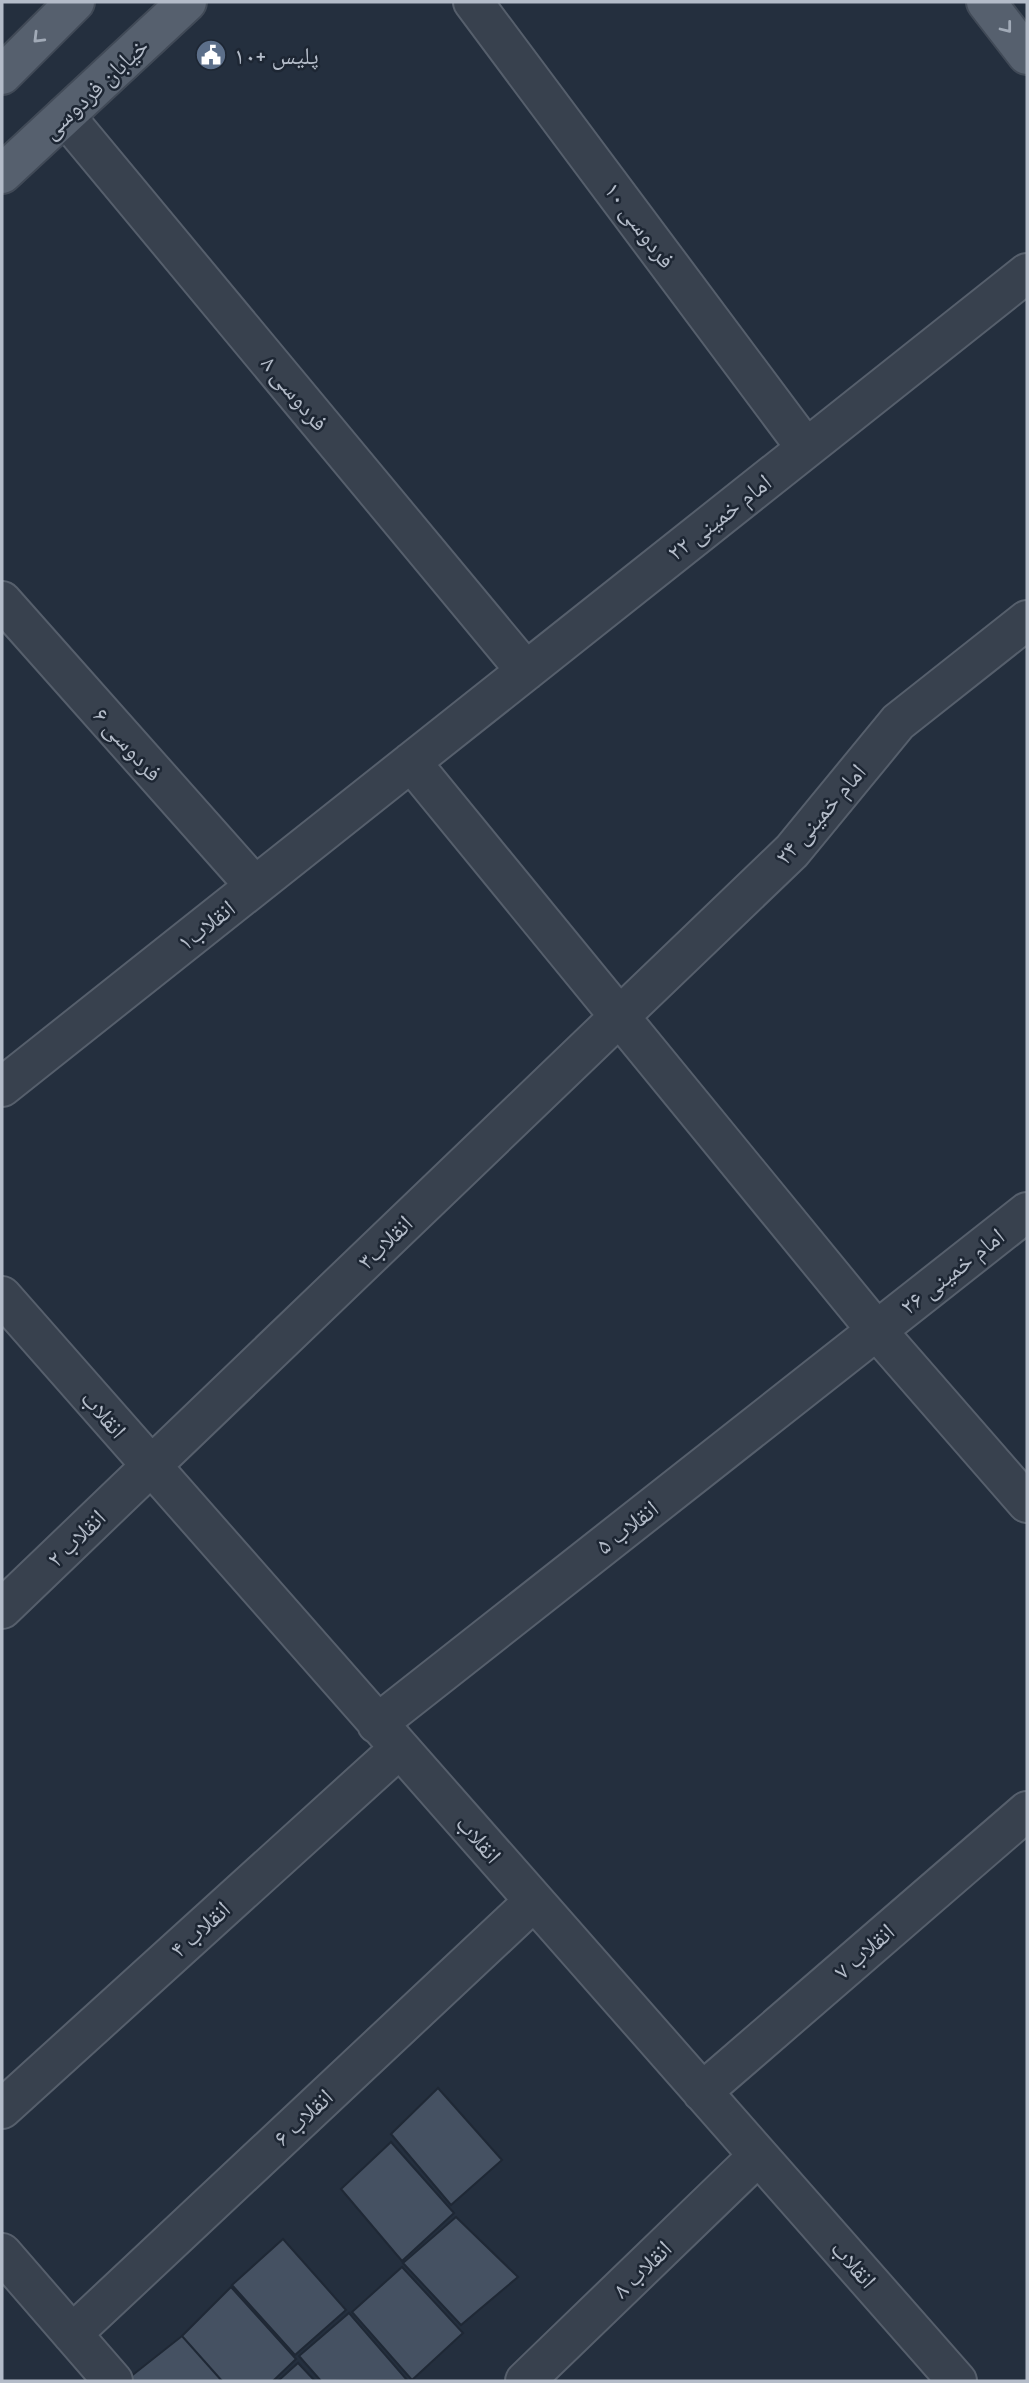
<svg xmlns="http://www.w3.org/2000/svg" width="1029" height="2383" font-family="Cabin,'Noto Naskh Arabic',sans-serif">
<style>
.building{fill:#455162;stroke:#1f2835;stroke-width:2}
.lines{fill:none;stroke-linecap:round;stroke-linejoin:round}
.minor-casing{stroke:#565f6c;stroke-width:42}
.major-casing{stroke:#414a57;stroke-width:42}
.minor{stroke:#38414e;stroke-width:38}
.major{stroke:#56606e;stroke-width:38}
.oneway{stroke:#a1aab7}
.labels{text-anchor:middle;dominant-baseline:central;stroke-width:5;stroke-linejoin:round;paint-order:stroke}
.poi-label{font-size:24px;fill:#b4bcc9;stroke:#1d2633;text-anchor:start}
.street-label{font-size:24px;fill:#b4bcc9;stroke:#1d2633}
</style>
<rect width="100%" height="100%" fill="#242f3e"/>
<!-- building -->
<path class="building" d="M438,2088l64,72 -51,45 -60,-71z
M391,2142l63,71 -52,48 -61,-72z
M456,2217l62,60 -57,48 -58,-62z
M283,2239l63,71 -51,45 -63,-70z
M402,2267l61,66 -51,47 -60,-68z
M231,2287l65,72 -23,22h-51l-40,-45z
M349,2313l58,67 -86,1 -22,-25z
M182,2336l40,45h-97z
M298,2363l17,18h-37z"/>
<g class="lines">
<!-- minor casing -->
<g class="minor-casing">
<path id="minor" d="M473,2l333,446
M65,116l461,555
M2,601l253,285
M411,762l466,569 150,172
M2,1087l1025,-814
M2,1296l955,1085
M2,1609l790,-758 106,-129 129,-102
M377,1724l650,-512
M702,2092l325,-281
M2,2109l397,-360
M2,2253l111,128
M72,2334l462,-433
M525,2381l233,-225"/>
</g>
<!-- major casing -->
<g class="major-casing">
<path id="major" d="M986,2l41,53
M2,75l73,-73
M2,174l185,-172"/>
</g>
<!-- minor -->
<use href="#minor" class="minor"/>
<!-- major -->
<use href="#major" class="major"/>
</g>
<!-- one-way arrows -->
<defs><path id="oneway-chevron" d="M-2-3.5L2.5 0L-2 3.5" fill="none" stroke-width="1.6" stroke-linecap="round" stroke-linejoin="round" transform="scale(1.75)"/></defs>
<g class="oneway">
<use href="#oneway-chevron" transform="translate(1007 28) rotate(52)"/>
<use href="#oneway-chevron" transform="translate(38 38) rotate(135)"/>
</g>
<!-- icons -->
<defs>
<g id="civic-disc" transform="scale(1.575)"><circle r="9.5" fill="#5c6f8a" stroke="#1d2633"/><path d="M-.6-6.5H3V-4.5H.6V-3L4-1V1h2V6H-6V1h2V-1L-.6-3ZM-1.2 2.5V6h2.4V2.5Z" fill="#fff"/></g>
</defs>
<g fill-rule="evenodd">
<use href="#civic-disc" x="211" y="55"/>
</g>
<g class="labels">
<!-- poi labels -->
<g class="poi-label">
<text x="234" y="55">پلیس +۱۰</text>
</g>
<!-- street labels -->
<g class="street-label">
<text transform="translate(95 88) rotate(-43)">خیابان فردوسی</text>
<text transform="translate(640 225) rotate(53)">فردوسی ۱۰</text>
<text transform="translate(295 393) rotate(50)">فردوسی ۸</text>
<text transform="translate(719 517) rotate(-38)">امام خمینی ۲۲</text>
<text transform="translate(128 744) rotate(48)">فردوسی ۶</text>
<text transform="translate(820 814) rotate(-49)">امام خمینی ۲۴</text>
<text transform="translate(206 925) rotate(-38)">انقلاب۱</text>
<text transform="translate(385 1242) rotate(-44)">انقلاب۳</text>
<text transform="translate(952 1271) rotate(-38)">امام خمینی ۲۶</text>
<text transform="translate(104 1414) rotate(49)">انقلاب</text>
<text transform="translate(627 1527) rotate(-38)">انقلاب ۵</text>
<text transform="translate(76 1538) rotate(-44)">انقلاب ۲</text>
<text transform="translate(479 1839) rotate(49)">انقلاب</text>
<text transform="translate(200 1929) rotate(-42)">انقلاب ۴</text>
<text transform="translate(864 1951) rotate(-41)">انقلاب ۷</text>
<text transform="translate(303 2117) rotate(-43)">انقلاب ۶</text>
<text transform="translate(854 2264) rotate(49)">انقلاب</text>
<text transform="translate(642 2269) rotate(-44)">انقلاب ۸</text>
</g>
</g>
<!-- border -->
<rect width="1029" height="2383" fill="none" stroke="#b4bcc9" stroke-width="7"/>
</svg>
